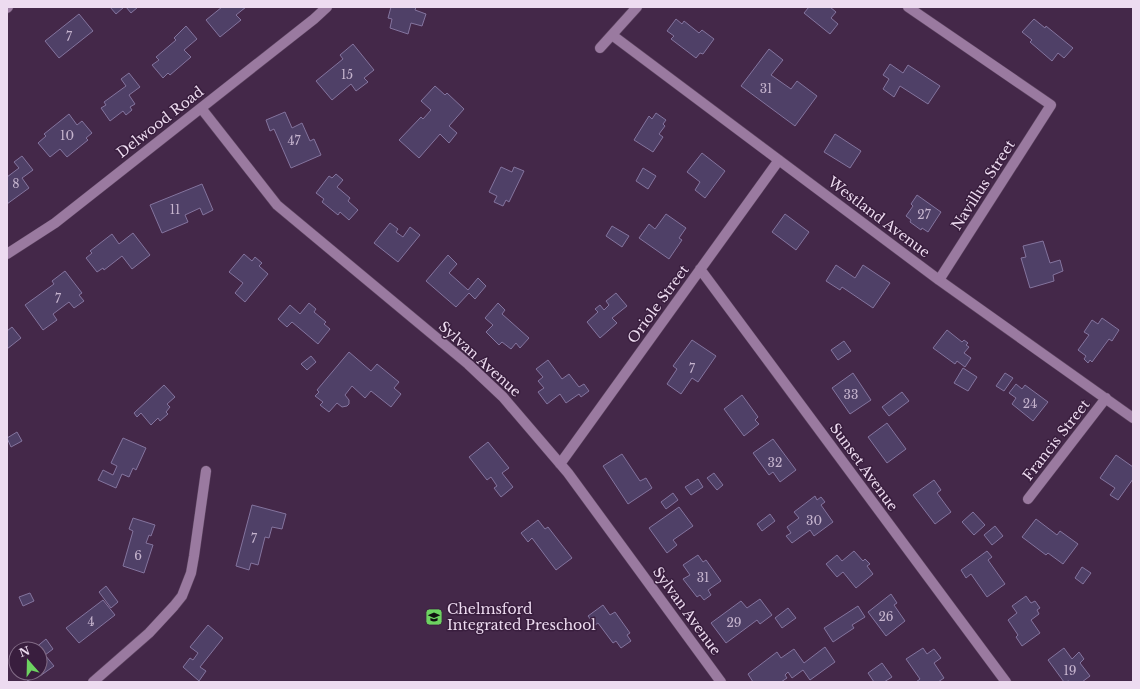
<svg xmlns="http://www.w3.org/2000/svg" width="1140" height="689" font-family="'Libre Baskerville',serif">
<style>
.building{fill:#4f4067;stroke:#84749e}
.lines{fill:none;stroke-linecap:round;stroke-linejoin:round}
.minor-casing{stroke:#5d4560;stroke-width:11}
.minor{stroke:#9a7aa0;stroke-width:10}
.labels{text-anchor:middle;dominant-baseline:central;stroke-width:3;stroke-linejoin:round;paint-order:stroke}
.number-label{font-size:12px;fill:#c6b4ce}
.street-label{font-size:14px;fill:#eddbf0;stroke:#391e3e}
.poi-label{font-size:14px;fill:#eddbf0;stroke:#391e3e;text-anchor:start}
</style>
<rect width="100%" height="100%" fill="#442849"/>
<!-- building -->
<path class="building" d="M110,7h14l-8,7z
M126,7h12l-7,6z
M222,7h24l-10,8 5,5 -21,17 -14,-17z
M391,7h25l-1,3 11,4 -4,12 -11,-3 -3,11 -18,-6 2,-9 -4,-1z
M809,7h21l6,5 -5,6 7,6 -8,10 -26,-21z
M79,14l14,17 -34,27 -14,-17z
M676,19l6,5 2,-3 15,12 3,-3 12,9 -11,15 -3,-1 -4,5 -25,-19 3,-3 -7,-5z
M1034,19l11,9 1,-2 27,22 -9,10 -6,-5 -6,8 -22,-19 2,-2 -10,-8z
M186,26l11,13 -13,11 7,7 -21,18 -2,-2 -5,5 -11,-13 7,-5 -3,-3 20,-17 -2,-2z
M353,44l21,26 -10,8 4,4 -12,9 -5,-7 -19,16 -16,-19 27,-22 -3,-4z
M769,49l14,11 -12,15 20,14 6,-8 20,15 -22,30 -54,-40z
M890,64l13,9 5,-8 32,21 -12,18 -28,-18 -6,11 -11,-8 6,-10 -6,-4z
M129,73l11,14 -11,8 6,9 -5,3 2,3 -6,5 -3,-4 -13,10 -9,-13 5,-3 -2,-3 22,-16 -5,-7z
M435,86l10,9 2,-2 17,16 -15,17 8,7 -8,10 -9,-9 -21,24 -20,-18 22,-23 2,2 8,-9 -10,-9z
M285,112l7,16 10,-5 8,18 4,-2 7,16 -30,13 -17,-39 -4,2 -4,-11z
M656,113l10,7 -3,4 2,2 -6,8 4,3 -10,15 -19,-12 15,-24 3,3z
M69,114l8,11 5,-4 10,12 -6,5 2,2 -21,17 -7,-8 -10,8 -12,-14 8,-7 -2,-2z
M835,134l26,17 -11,17 -26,-16z
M702,153l23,18 -20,27 -10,-8 5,-8 -13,-10z
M22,156l11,14 -11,8 7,10 -22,16v-27l12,-9 -5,-6z
M501,167l11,5 2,-5 10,4 -15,31 -3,-2 -3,6 -9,-4 3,-6 -8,-4z
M643,168l13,8 -8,13 -12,-8z
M336,174l7,6 -6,7 13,11 -2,3 10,9 -9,10 -9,-8 -2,3 -16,-13 2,-3 -8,-6 13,-17 3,2z
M202,184l11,26 -10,5 -3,-7 -15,7 3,7 -26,11 -12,-28z
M917,195l24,17 -13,20 -6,-4 -1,2 -11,-8 1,-2 -5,-4 7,-10 -2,-2z
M666,214l20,14 -7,10 3,2 -13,19 -30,-21 10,-14 6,5z
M785,214l24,18 -13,18 -24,-18z
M390,223l8,6 -2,3 7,5 7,-10 10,8 -22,27 -24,-19z
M612,226l17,10 -7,11 -16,-11z
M133,233l17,22 -18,14 -10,-13 -18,14 -1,-2 -6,4 -11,-14 6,-5 -2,-2 22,-17 7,10z
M1043,241l7,22 10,-3 3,11 -10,4 1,6 -24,7 -9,-30 5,-1 -3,-11z
M244,254l8,7 3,-4 7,6 -3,3 9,8 -23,28 -10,-9 8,-10 -14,-11z
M448,255l9,9 -8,9 19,17 10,-12 8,8 -11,13 -6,-6 -13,14 -30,-26z
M836,265l19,13 8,-13 27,18 -17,25 -31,-21 -2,3 -14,-9z
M65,271l17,22 -3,2 5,6 -10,7 -5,-6 -16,12 4,6 -14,10 -18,-25 29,-21 -2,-3z
M616,293l11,13 -15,12 5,5 -17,15 -13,-16 11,-10 -3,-3 5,-4 4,5 5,-5 -3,-4z
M309,303l7,6 -2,3 12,10 -2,2 6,5 -12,15 -26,-22 -5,5 -9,-8 12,-14 10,9z
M498,303l7,7 -3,4 27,24 -9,10 -4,-5 -5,6 -9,-7 -3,3 -13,-13 7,-7 -8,-7z
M1102,318l17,12 -7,11 -3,-2 -17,23 -2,-2 -2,3 -4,-4 2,-3 -8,-6 11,-15 -5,-3 8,-12 6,4z
M12,327l9,11 -14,11v-18z
M947,330l15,12 2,-2 4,3 -2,2 3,2 -5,6 7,5 -6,9 -8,-6 -2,3 -22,-16z
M692,340l24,16 -18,26 -6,-4 -11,16 -14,-10 10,-15 -4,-3z
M844,341l7,10 -13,9 -7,-10z
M349,352l22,19 6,-7 22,18 -5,6 7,6 -10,13 -20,-16 -6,7 -13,-12 -7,9 4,5v4l-2,2 -5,1 -5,-4 -8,9 -9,-7 3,-3 -8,-6 4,-4 -2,-2z
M311,356l5,6 -9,8 -6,-6z
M548,360l14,19 7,-5 10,13 5,-3 5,7 -8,6 -2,-3 -13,9 -6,-9 -13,10 -9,-12 6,-4 -6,-7 5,-4 -7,-8z
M963,368l14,9 -9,14 -14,-8z
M853,373l18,27 -21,14 -18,-26z
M1005,373l8,5 -9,13 -8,-5z
M1016,384l6,5 3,-4 23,17 -15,19 -21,-17 4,-6 -7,-5z
M164,385l11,12 -8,7 3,3 -4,5 2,2 -8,7 -2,-3 -7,7 -10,-12 -4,4 -3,-4z
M902,392l7,9 -20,15 -7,-9z
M742,395l16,22 -3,3 4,4 -15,12 -20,-27z
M887,423l19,26 -19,14 -19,-26z
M17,432l5,9 -11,6 -4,-9z
M123,438l23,10 -10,22 -3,-2 -4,9 -7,-3 -6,14 -18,-8 5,-10 10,5 4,-9 -6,-3z
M773,439l23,31 -16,12 -7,-10 -4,3 -16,-22z
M488,442l21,26 -7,5 11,14 -12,10 -7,-9 3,-2 -6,-9 -4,3 -18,-23z
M622,454l18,27 6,-3 6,10 -24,16 -25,-38z
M1116,455l17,12v12l-15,21 -8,-5 5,-7 -15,-10z
M714,473l9,12 -6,5 -10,-12z
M698,479l5,8 -12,8 -6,-8z
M934,480l7,10 -4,3 14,19 -16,12 -22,-29z
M673,493l5,7 -12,9 -5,-7z
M815,496l2,4 4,-3 4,5 -4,3 12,17 -19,14 -4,-6 -18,13 -6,-7 5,-3 -4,-6 12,-9 -5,-6z
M252,505l34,9 -4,15 -10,-2 -3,11 -4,-1 -7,28 -7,-2 -2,7 -13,-4z
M679,507l14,19 -20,14 4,5 -10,8 -18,-25z
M973,512l12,13 -11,10 -12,-13z
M770,514l5,7 -13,10 -5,-7z
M133,518l22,7 -4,11 -2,-1 -3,8 7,2 -9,28 -21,-7 10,-35 -4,-2z
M1036,519l21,16 3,-4 18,13 -15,20 -15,-11 -2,2 -24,-18z
M538,520l7,9 3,-2 24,31 -16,12 -24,-32 -4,4 -7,-9z
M995,526l8,10 -11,9 -8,-10z
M854,551l9,10 2,-2 5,5 -3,2 6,8 -17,14 -13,-16 -6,5 -11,-13 11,-9 5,6z
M987,551l5,6 -4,3 17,24 -18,13 -16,-23 -5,4 -5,-8z
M698,555l5,7 3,-2 15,21 -13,9 3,5 -7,5 -4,-5 -3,2 -14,-18 7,-4 -7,-10z
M1082,567l9,6 -8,11 -8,-6z
M106,586l12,16 -7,6 -12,-16z
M30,593l4,8 -11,5 -4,-9z
M891,594l6,9 -3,2 11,16 -19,15 -18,-24z
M1026,596l5,7 4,-2 5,7 -3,2 2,4 -8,6 9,13 -18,13 -6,-9 2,-2 -10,-15 9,-7 -5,-7z
M760,599l12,16 -12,9 -3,-4 -31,23 -15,-20 30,-22 6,7z
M103,600l12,15 -36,28 -13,-15z
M603,605l7,10 5,-3 15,21 -3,2 4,6 -10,7 -5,-7 -3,2 -15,-20 -3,2 -7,-9z
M858,606l7,11 -13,8 2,3 -21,14 -9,-14z
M788,608l8,10 -14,10 -7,-10z
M208,625l15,13 -23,29 6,4 -7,10 -16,-14 7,-9 3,2 5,-7 -8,-6z
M46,639l7,10 -8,6 9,11 -14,10 -3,-2 -9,7 -7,-8h19v-24h-6z
M825,647l10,15 -25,18 -7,-10 -11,8 -4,-6 -3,3 2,3 -6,4h-28l-5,-8 29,-22 4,6 13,-9 10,14z
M923,648l4,6 7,-5 7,9 -7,5 10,15 -6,4h-22l4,-3 -14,-20z
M1064,648l8,11 7,-7 5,7 -4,4 10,13 -8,6h-12l-1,-1 -5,1 -16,-22z
M882,663l10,14 -8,5h-10l-6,-9z"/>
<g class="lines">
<!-- minor casing -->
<g class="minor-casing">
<path id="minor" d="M908,7l143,98 -112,175
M7,8l1,-1
M612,35l327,245 194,138
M600,48l37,-41
M201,108l76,97 191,159 35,33 65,76 153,209
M7,254l48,-31 259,-204 13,-12
M700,269l306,413
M560,464l219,-304
M1028,499l78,-101
M93,682l56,-49 25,-27 8,-10 9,-23 3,-17 12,-85"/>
</g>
<!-- minor -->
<use href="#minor" class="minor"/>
</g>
<!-- icons -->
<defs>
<g id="school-square" transform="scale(0.9)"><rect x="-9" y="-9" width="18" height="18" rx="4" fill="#6dd361" stroke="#391e3e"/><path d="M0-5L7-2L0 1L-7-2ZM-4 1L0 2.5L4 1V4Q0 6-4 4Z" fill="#111"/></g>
</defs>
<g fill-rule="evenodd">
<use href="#school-square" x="434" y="617"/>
</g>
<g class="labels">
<!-- number labels -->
<g class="number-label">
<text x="69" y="36">7</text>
<text x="347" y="74">15</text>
<text x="766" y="88">31</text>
<text x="67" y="135">10</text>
<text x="294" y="140">47</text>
<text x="16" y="183">8</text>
<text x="175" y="209">11</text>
<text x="924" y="214">27</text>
<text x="58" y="298">7</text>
<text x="692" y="368">7</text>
<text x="851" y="394">33</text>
<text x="1030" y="403">24</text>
<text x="775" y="462">32</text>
<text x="814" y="520">30</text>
<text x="254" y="538">7</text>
<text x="138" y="555">6</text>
<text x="703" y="577">31</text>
<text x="886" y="616">26</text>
<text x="91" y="621">4</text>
<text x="734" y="622">29</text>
<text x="1070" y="670">19</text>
</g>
<!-- street labels -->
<g class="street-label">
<text transform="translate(160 122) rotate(-38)">Delwood Road</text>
<text transform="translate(983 185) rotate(-57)">Navillus Street</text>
<text transform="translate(879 217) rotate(37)">Westland Avenue</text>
<text transform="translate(658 304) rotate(-54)">Oriole Street</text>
<text transform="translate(480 359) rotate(42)">Sylvan Avenue</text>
<text transform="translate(1056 440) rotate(-52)">Francis Street</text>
<text transform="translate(864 467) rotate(54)">Sunset Avenue</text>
<text transform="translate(687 611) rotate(54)">Sylvan Avenue</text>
</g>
<!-- poi labels -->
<g class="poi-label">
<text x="447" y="609">Chelmsford<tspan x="447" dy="16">Integrated Preschool</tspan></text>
</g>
</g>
<!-- border -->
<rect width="1140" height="689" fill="none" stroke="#eddbf0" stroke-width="16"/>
<!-- north arrow -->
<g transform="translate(28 661) rotate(340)"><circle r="19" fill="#391e3e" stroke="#816a85"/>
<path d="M0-3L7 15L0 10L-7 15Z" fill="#6dd361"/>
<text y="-6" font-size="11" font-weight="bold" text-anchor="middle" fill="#eddbf0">N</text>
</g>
</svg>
